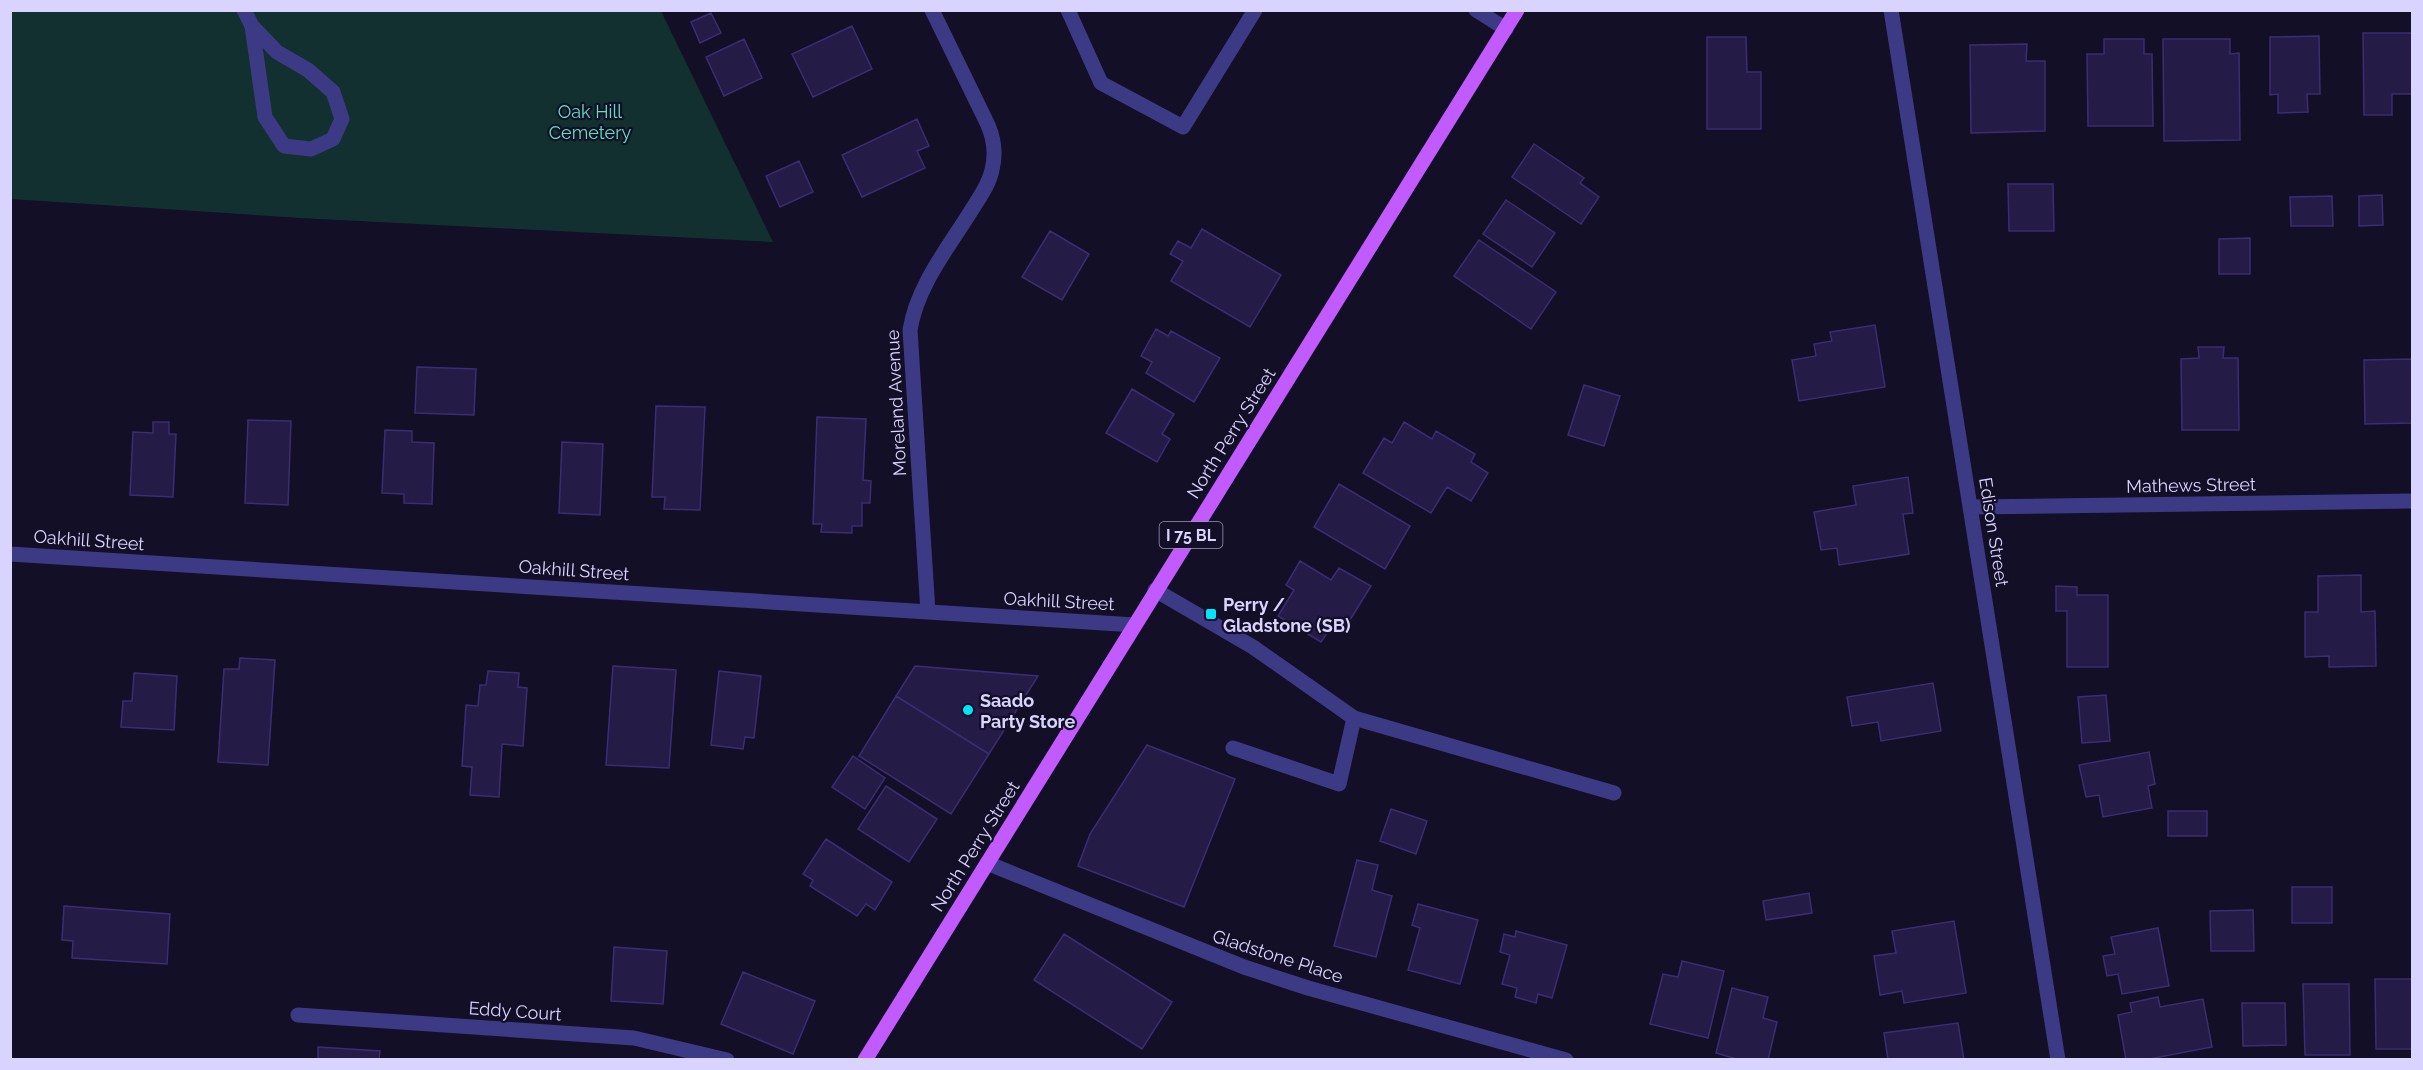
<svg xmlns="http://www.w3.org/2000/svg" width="2423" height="1070" font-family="Raleway,sans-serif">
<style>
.green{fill:#12302f}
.building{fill:#241b47;stroke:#3b2d73;stroke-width:1.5}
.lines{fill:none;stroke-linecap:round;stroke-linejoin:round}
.minor{stroke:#3d3a85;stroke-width:15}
.major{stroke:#c25bff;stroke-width:15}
.poi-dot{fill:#00e5ff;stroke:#130f26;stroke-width:2}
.labels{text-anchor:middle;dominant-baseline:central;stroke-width:4.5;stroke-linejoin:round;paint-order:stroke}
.shield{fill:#130f26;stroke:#9e99be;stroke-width:1.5}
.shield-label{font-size:16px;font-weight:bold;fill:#d9d4ff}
.park-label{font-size:18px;fill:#5fe0c0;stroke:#130f26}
.street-label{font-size:18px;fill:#d9d4ff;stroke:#130f26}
.poi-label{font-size:18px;font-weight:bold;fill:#d9d4ff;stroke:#130f26;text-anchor:start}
</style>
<rect width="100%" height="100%" fill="#130f26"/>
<!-- green -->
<path class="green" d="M10,11h651l112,231 -473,-24 -289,-19z"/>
<!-- building -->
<path class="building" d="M711,13l10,20 -21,10 -9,-21z
M852,26l20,43 -59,28 -21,-43z
M2363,33h49v61h-20v21h-28z
M2319,36l1,58h-13l1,18 -30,1v-19l-8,1v-58z
M1707,37h39l1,35h14v57h-54z
M744,39l18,39 -38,18 -18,-39z
M2104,39h40v15h8l1,72h-65l-1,-72h17z
M2163,39h67v15l9,-1 1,87 -76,1z
M2027,44l-1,17h19v70l-74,2 -1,-88z
M917,119l12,27 -12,5 8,17 -63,29 -20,-42z
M1534,144l50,34 -4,5 19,14 -18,27 -69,-47z
M799,161l14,31 -33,15 -14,-31z
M2008,184h45l1,47h-45z
M2382,195l1,30 -24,1v-30z
M2332,196l1,30h-42l-1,-29z
M1506,200l49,33 -23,34 -49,-33z
M1202,229l79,46 -31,52 -79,-46 12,-20 -13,-7 8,-13 13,7z
M1050,231l39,23 -27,46 -40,-23z
M2250,238v36h-31v-35z
M1479,240l77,52 -25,37 -77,-53z
M1875,325l10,62 -86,14 -7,-41 24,-4 -2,-12 18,-3 -2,-9z
M1156,329l12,7 3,-5 49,27 -26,44 -48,-29 6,-11 -11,-6z
M2198,347h26l-1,11h15l1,72h-57l-1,-71 18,-1z
M2412,359v64l-47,1 -1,-64z
M417,367l59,2 -2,46 -59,-2z
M1584,385l36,11 -16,50 -36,-11z
M1132,389l42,25 -12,20 8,5 -13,23 -51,-29z
M656,406l49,1 -5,103 -36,-1 1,-12h-13z
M817,417l49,2 -3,61 8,1 -1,22h-8v23h-10v7l-31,-1 1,-8h-9z
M248,420l43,1 -3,84 -43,-2z
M153,422h16v12h7l-3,63 -43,-2 3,-63 20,1z
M1404,422l28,17 4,-8 39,23 -4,8 17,11 -17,28 -24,-14 -16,26 -68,-40 21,-35 8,5z
M385,430l27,1v11l22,1 -2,61 -28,-1v-9l-22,-1z
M562,442l41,2 -3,71 -41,-2z
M1908,477l5,36 -10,1 6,40 -70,11 -2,-17 -16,2 -7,-38 42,-7 -3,-19z
M1339,484l71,42 -25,43 -71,-42z
M1300,561l31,19 8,-12 32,18 -29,47 -11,-6 -10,15 -43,-26 16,-26 -8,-5z
M2361,575v37l14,-1 1,55 -47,1v-11l-24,1v-45h13v-36z
M2056,586l21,1v8h31v72h-41v-56h-11z
M240,658l35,2 -7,105 -50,-3 6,-93h15z
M613,666l63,4 -7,98 -63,-3z
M915,666l123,10 -49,78 -93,-58z
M488,671l31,2 -1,14 9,1 -4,58 -21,-2 -3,53 -29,-2 2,-28 -10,-1 4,-61 12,1 2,-21h6z
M719,671l42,5 -7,62 -9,-1 -2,12 -32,-4z
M134,673l43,3 -3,54 -53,-3 2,-26h9z
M1933,683l8,48 -60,10 -3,-19 -26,4 -5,-29z
M2106,695l4,46 -28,2 -4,-46z
M896,696l93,58 -38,60 -92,-58z
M1147,745l88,34 -51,128 -106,-41 12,-32z
M2149,752l6,32 -7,2 4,22 -49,9 -4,-22 -13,2 -7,-32z
M853,756l32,22 -20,31 -33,-22z
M886,786l51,33 -28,43 -51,-33z
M1391,809l36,12 -11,33 -36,-13z
M2168,811h39v25h-39z
M826,839l66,43 -17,28 -9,-6 -9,12 -47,-30 3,-6 -10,-6z
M1357,860l21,5 -6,25 20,6 -16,61 -42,-11z
M2292,887h40v36h-40z
M1809,893l3,20 -46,7 -3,-19z
M1418,904l60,16 -18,64 -52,-14 12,-42 -8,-3z
M64,906l106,8 -3,50 -95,-6 1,-17 -11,-1z
M2253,910l1,41h-43l-1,-40z
M1954,921l12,72 -62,10 -2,-12 -22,4 -6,-39 22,-3 -4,-22z
M2158,928l11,58 -47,8 -4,-20 -11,2 -4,-20 12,-2 -4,-17z
M1516,931l51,14 -15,53 -14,-4 -2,9 -21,-6 2,-9 -15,-4 8,-29 -10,-3 4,-18 11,3z
M1064,934l108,68 -30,47 -108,-69z
M614,947l53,4 -4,53 -52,-3z
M1682,961l42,10 -16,67 -58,-14 13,-50 15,3z
M743,972l72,29 -22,53 -72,-30z
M2375,979h37v70h-36z
M2303,984h46l1,71h-45z
M1732,988l36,9 -5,21 14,4 -9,38h-28l-24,-7z
M2158,997l2,10 43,-8 9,48 -68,13h-18l-8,-45 14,-3 -2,-9z
M2242,1003h43l1,42 -43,1z
M1958,1023l6,37h-76l-4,-27z
M318,1047l62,4 -1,9h-61z"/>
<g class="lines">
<!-- minor -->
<path class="minor" d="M244,10l8,16 25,26 31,18 25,22 9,27 -9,20 -22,10 -27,-3 -19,-29 -13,-91
M1068,10l33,73 82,44 72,-117
M1476,10l30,19
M1891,10l167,1050
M1970,507l442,-6
M10,554l1125,71
M1155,590l98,57 101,71 260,75
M928,612l-18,-282c7,-44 38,-82 61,-119 8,-13 18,-26 21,-41 4,-16 2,-31 -4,-45l-56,-115
M1233,748l106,36 15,-66
M987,863l257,104 64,21 258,72
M298,1015l336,23 93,22"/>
<!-- major -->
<path class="major" d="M865,1060l652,-1050"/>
</g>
<!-- markers -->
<g class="poi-dot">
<rect x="1205" y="608" width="12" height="12" rx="3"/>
<circle cx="968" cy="710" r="6"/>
</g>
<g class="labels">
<!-- shield labels -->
<rect class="shield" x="1159.5" y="522" width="63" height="26" rx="4.5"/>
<g class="shield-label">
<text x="1191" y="535">I 75 BL</text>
</g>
<!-- park labels -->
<g class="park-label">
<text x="590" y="111">Oak Hill<tspan x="590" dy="21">Cemetery</tspan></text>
</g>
<!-- street labels -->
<g class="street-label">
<text transform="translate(896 403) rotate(-93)">Moreland Avenue</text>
<text transform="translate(1231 433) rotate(-58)">North Perry Street</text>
<text transform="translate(2191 485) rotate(-1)">Mathews Street</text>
<text transform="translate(1994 532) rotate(81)">Edison Street</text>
<text transform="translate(89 540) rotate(4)">Oakhill Street</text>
<text transform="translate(574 570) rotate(4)">Oakhill Street</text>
<text transform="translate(1059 601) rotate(3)">Oakhill Street</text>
<text transform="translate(975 846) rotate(-58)">North Perry Street</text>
<text transform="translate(1278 956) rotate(18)">Gladstone Place</text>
<text transform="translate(515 1011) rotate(4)">Eddy Court</text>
</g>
<!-- poi labels -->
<g class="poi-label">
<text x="1223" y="604">Perry /<tspan x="1223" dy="21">Gladstone (SB)</tspan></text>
<text x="980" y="700">Saado<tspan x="980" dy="21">Party Store</tspan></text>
</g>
</g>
<!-- border -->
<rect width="2423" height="1070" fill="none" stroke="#d9d4ff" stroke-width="24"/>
</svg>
